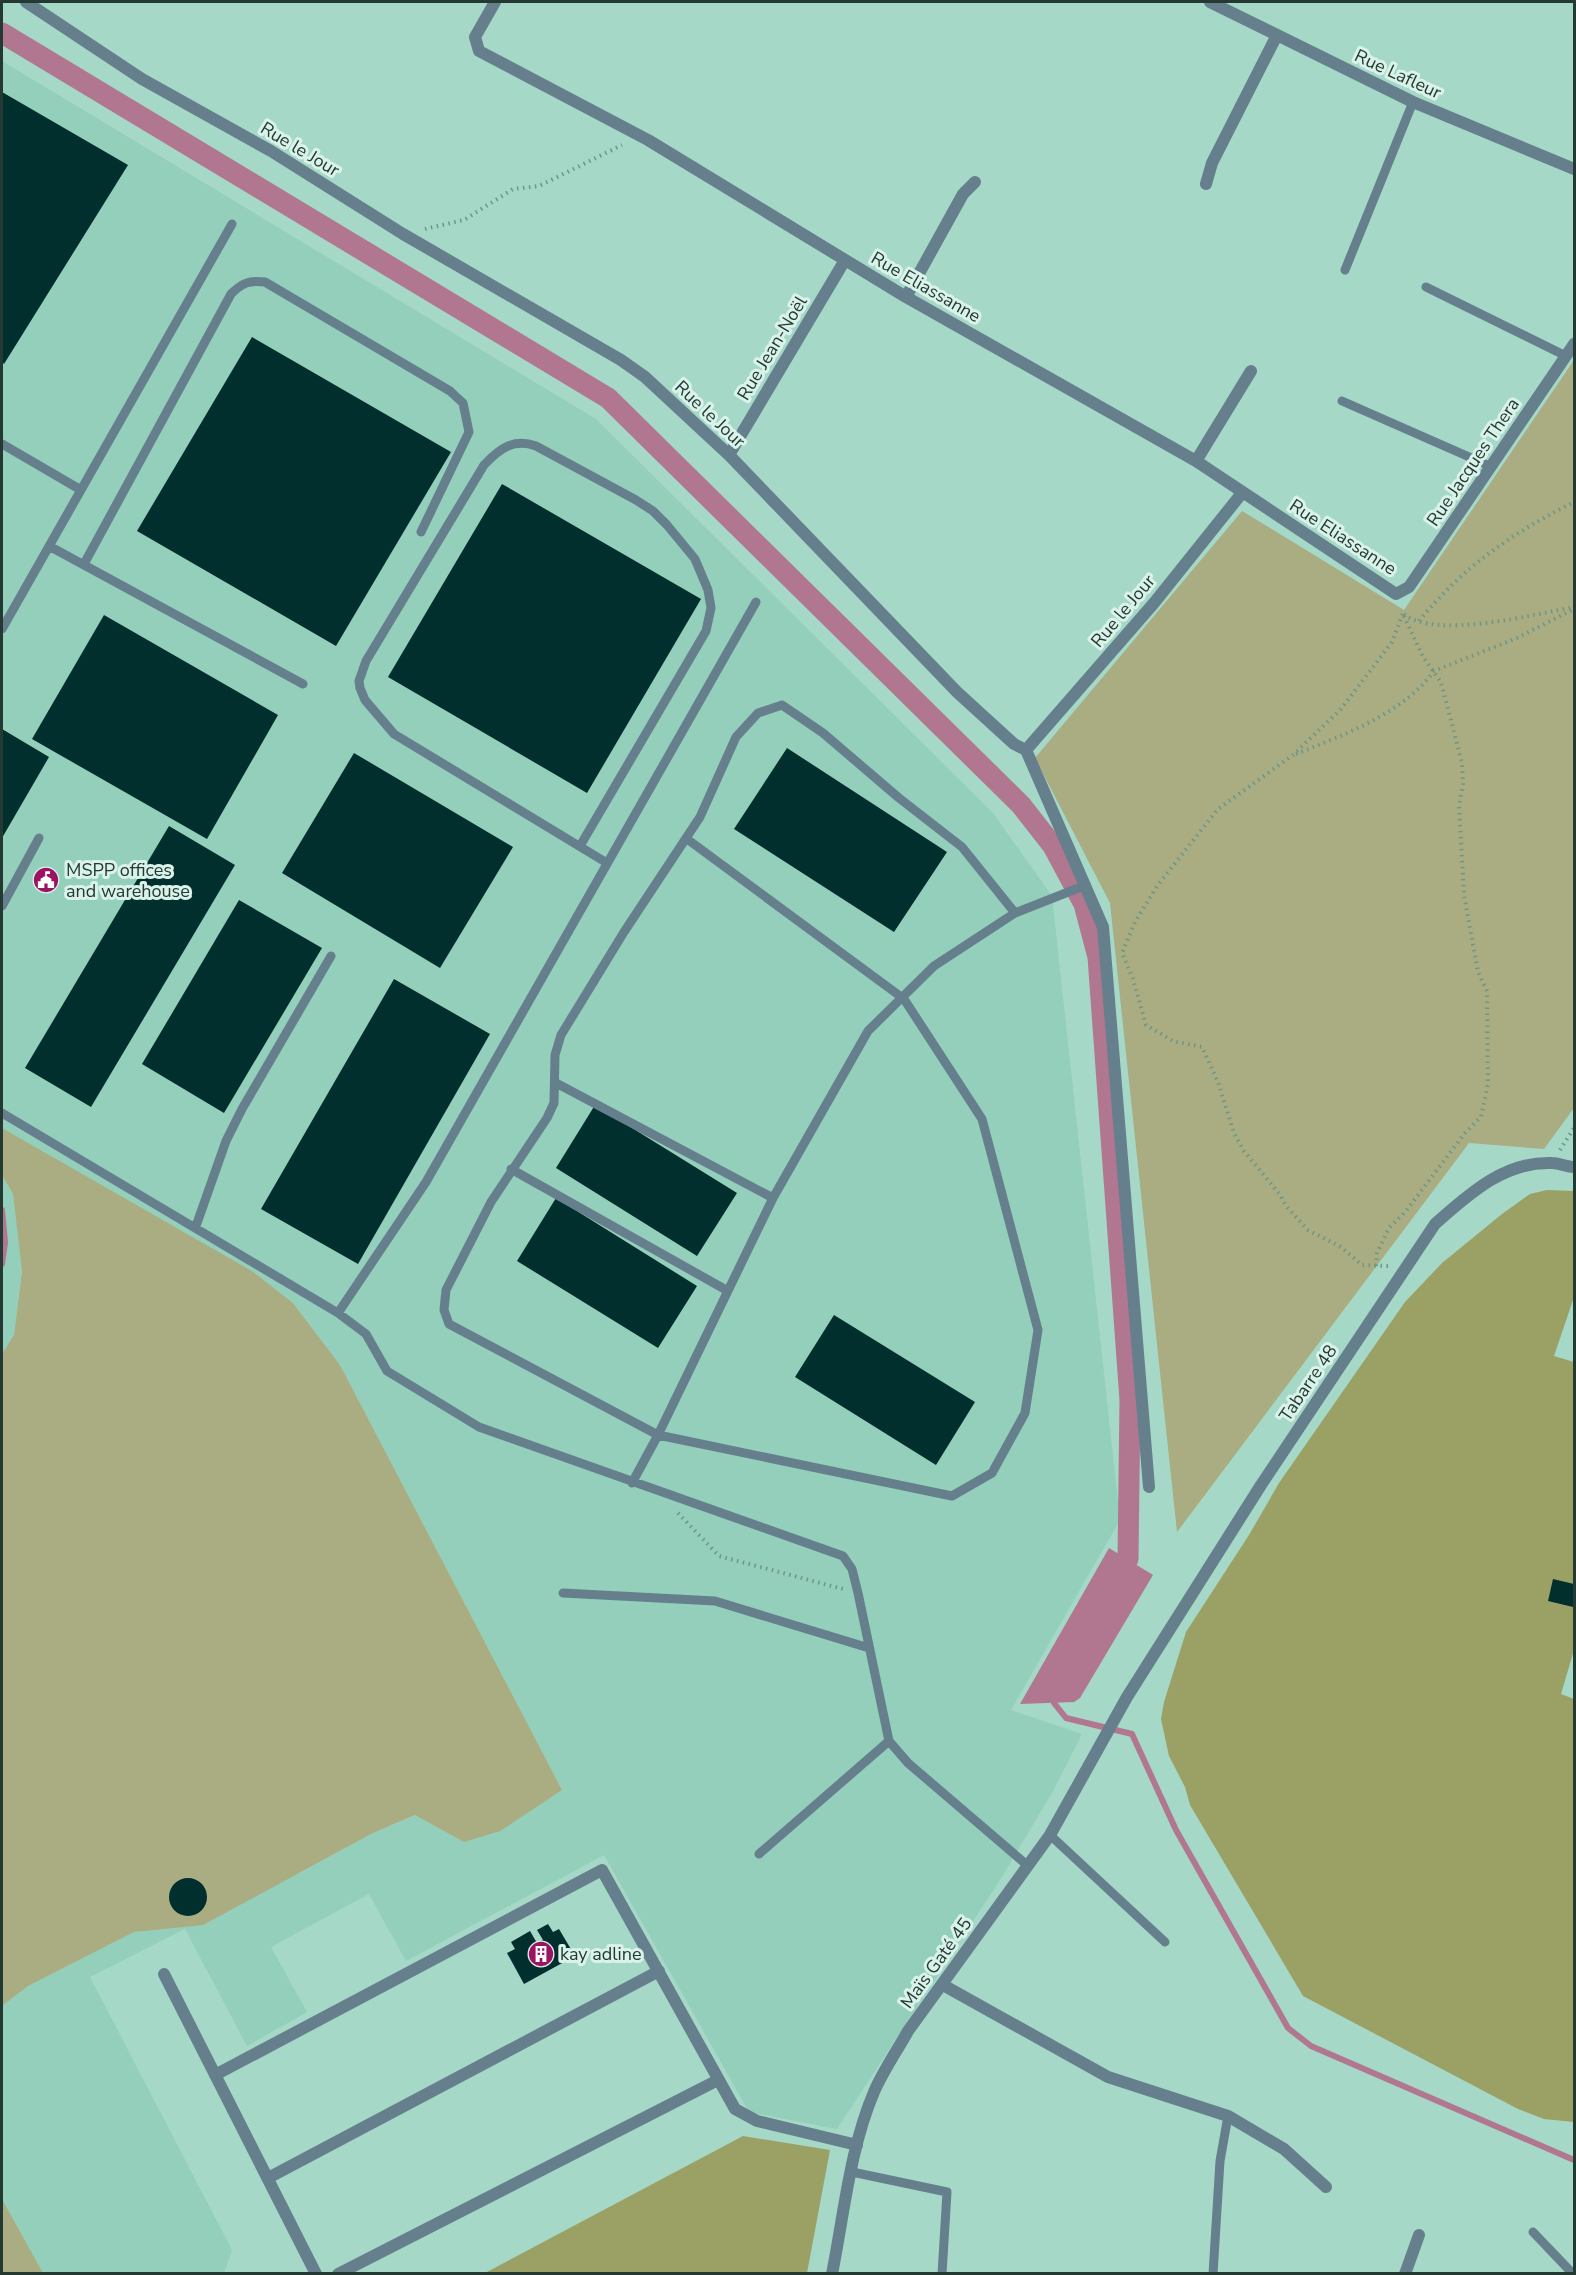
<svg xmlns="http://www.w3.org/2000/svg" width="1576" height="2275" font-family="'Nunito Sans',sans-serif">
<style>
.built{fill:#93cfbb}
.green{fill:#a9ad81}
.forest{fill:#9ba065}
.water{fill:#b17790}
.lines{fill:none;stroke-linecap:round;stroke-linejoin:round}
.stream{stroke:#b17790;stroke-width:6}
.canal{stroke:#b17790;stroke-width:21}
.building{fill:#002f2d}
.path{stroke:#6e9588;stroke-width:4;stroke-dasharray:1.5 4.5;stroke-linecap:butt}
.service{stroke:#657f8c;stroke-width:9}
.minor{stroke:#657f8c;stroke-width:12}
.tertiary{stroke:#657f8c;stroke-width:12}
.labels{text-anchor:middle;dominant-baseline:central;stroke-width:6;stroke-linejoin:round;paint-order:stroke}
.street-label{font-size:18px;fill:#243932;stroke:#daf3ea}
.poi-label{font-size:18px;fill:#243932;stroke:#daf3ea;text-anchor:start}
</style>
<rect width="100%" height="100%" fill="#a5d8c7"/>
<!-- built -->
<path class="built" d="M2,61l594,358 397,394 59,83 68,624 -109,190 71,24 -30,59 -54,90 -161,246 -88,-17 -145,-257 -198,106 -37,-67 -98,53 36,65 -60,34 -62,-117 -95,48 142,273 -8,23h-181l-41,-74v-193l26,-20 106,-54 32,-6 99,-37 39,-18 69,-38 43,-18 48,27 98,-52 -222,-425 -47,-62 -41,-32 -250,-143z
M2,1175l11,19 9,78 -8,63 -12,19z"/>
<!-- green -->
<path class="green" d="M1574,360v748l-30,41 -75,-6 -292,389 -67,-629 -75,-145 207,-247 162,99z
M2,1128l250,143 41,32 47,62 222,425 -62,41 -36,11 -49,-27 -42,18 -170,92 -69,7 -106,54 -26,20v-652l12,-19 8,-63 -9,-78 -11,-19z
M2,2199l41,74h-41z"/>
<!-- forest -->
<path class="forest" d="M1547,1190l27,1v106l-20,59 20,6v288l-13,44 13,5v423l-30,-3 -26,-10 -215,-113 -113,-191 -5,-18 -16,-31 -8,-37 3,-17 22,-70 63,-97 30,-52 126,-181 37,-39 60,-49 28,-20z
M743,2136l87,14 -23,123h-322z"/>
<!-- water -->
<path class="water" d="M1109,1548l44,27 -73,123 -6,4 -54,2z"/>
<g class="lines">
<!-- stream -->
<path class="stream" d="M2,1210l3,32 -3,22
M1054,1703l12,15 66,16 44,96 112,198 23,18 263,114"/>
<!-- canal -->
<path class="canal" d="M2,33l606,365 413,407 32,41 31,58 14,53 32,443 -2,159"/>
</g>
<!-- building -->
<path class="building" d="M2,92l126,73 -124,199 -2,-2z
M252,337l199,115 -115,194 -199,-115z
M502,484l199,115 -114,194 -199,-116z
M104,615l174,100 -71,124 -175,-100z
M2,729l47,28 -47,81z
M787,748l160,104 -53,80 -160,-103z
M354,753l159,94 -73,121 -158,-95z
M169,826l66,39 -144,242 -66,-39z
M239,900l83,48 -98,165 -82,-49z
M394,979l96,55 -132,230 -97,-55z
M595,1105l142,88 -40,63 -141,-88z
M556,1198l141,88 -39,62 -141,-87z
M834,1315l141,87 -39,63 -141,-88z
M1553,1579l21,5 -1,23 -25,-6z
M169 1897a19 19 0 1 1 38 0a19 19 0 1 1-38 0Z
M548,1924l5,8 6,-3 16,27 -51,28 -17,-31 8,-4 -4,-7 19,-11 7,12 6,-3 -6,-10z"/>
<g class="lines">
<!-- path -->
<path class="path" d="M425,229l39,-9 49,-31 26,-3 83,-41
M1404,614c32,26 131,0 170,-7
M1419,621c44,-54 93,-88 155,-119
M1296,754c47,-19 107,-40 138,-83l83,-33 57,-29
M1560,1150l14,-22
M1376,1266l1,-13 12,-25 17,-17 59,-78 16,-16 7,-33 -1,-93 -9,-19 -14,-77 -5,-90 4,-21 -1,-21 -21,-81 -18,-25 -20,-43
M1388,1266l-26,-1 -21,-18 -33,-17 -22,-24 -5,-10 -37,-45 -10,-18 -16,-51 -16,-35 -29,-6 -27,-16 -13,-46 -11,-26 13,-31 22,-36 61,-77 75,-54 48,-46 51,-67 11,-29
M678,1513l41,43 124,33"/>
<!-- service -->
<path class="service" d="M1345,270l68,-168
M1426,287l140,69
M1342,401l150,66
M2,444l79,46
M49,546l254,138
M84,564l147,-270c11,-11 18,-14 34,-12l185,109 13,12 6,29 -48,100
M2,629l230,-405
M687,839l217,160 78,120 56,211 -13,83 -33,60 -40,23 -294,-61 -209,-111 -5,-14 2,-20 45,-88 56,-84 7,-15 1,-48 6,-20 63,-103 76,-115 36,-80 22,-24 24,-8 41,28 76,65 63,49 53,66
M580,846l126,-215 5,-23 -3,-18 -13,-31 -28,-34 -14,-14 -17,-11 -100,-54c-22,-8 -36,2 -52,19l-118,196 -7,20 1,7 5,12 29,34 213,129
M2,906l37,-68
M556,1083l217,115
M2,1113l336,200 28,21 21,37 92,56 364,129 9,13 6,24 31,148 19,22 119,102
M511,1169l217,122
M196,1226l30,-85 16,-32 89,-153
M338,1313l88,-131 330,-580
M632,1483l26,-48 115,-237 95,-167 66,-65 81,-53 71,-28
M563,1593l152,8 154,47
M1050,1835l115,107
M759,1854l130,-113
M852,2172l95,20 -5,82
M1533,2232l40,42
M1213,2274l7,-113 8,-45"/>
<!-- minor -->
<path class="minor" d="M26,2l116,77 129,72 132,83 218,126 24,17 84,78 228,237 57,52 12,6 128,-147 88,-110
M495,2l-20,35 4,14 169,89 258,157 290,164 200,133 13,-7 165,-243
M1210,2l203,100 161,67
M1206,184l6,-21 65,-128
M906,297l57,-103 12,-12
M729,455l116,-195
M1196,461l55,-90
M1026,750l77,177 46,560
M164,1974l152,300
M943,1985l165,92 120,39 56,33 42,38
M215,2075l387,-205 133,239 22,12 100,24
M268,2178l391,-207
M338,2274l380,-194
M1405,2274l14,-39"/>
<!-- tertiary -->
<path class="tertiary" d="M832,2274c12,-60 18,-126 42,-182 9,-21 23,-41 34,-61l142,-196 77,-138 134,-212 174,-261c33,-29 69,-63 117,-61 7,0 15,4 22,4"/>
</g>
<!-- icons -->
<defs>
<g id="civic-disc" transform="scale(1.35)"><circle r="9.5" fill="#9c1363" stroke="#daf3ea"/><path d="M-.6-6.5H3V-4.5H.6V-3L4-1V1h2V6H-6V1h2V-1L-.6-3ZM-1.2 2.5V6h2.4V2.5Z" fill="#fff"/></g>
<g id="building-disc" transform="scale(1.35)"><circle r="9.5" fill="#9c1363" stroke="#daf3ea"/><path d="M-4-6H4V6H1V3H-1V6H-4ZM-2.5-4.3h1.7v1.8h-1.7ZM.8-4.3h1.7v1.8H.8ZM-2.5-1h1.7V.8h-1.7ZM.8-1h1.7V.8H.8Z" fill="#fff"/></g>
</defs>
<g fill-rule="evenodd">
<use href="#civic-disc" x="46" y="880"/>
<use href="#building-disc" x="541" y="1954"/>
</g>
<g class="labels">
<!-- street labels -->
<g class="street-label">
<text transform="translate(1398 74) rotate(25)">Rue Lafleur</text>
<text transform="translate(300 149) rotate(31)">Rue le Jour</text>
<text transform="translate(926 287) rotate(30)">Rue Eliassanne</text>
<text transform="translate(772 348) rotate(-59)">Rue Jean-Noël</text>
<text transform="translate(710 414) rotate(43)">Rue le Jour</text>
<text transform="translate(1473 462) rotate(-56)">Rue Jacques Thera</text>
<text transform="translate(1343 537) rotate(33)">Rue Eliassanne</text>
<text transform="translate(1123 611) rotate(-50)">Rue le Jour</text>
<text transform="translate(1308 1383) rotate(-56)">Tabarre 48</text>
<text transform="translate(936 1963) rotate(-54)">Maïs Gaté 45</text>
</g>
<!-- poi labels -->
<g class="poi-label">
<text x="66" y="870">MSPP offices<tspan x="66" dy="21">and warehouse</tspan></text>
<text x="560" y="1954">kay adline</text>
</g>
</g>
<!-- border -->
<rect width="1576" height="2275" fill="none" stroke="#243932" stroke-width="6"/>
</svg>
